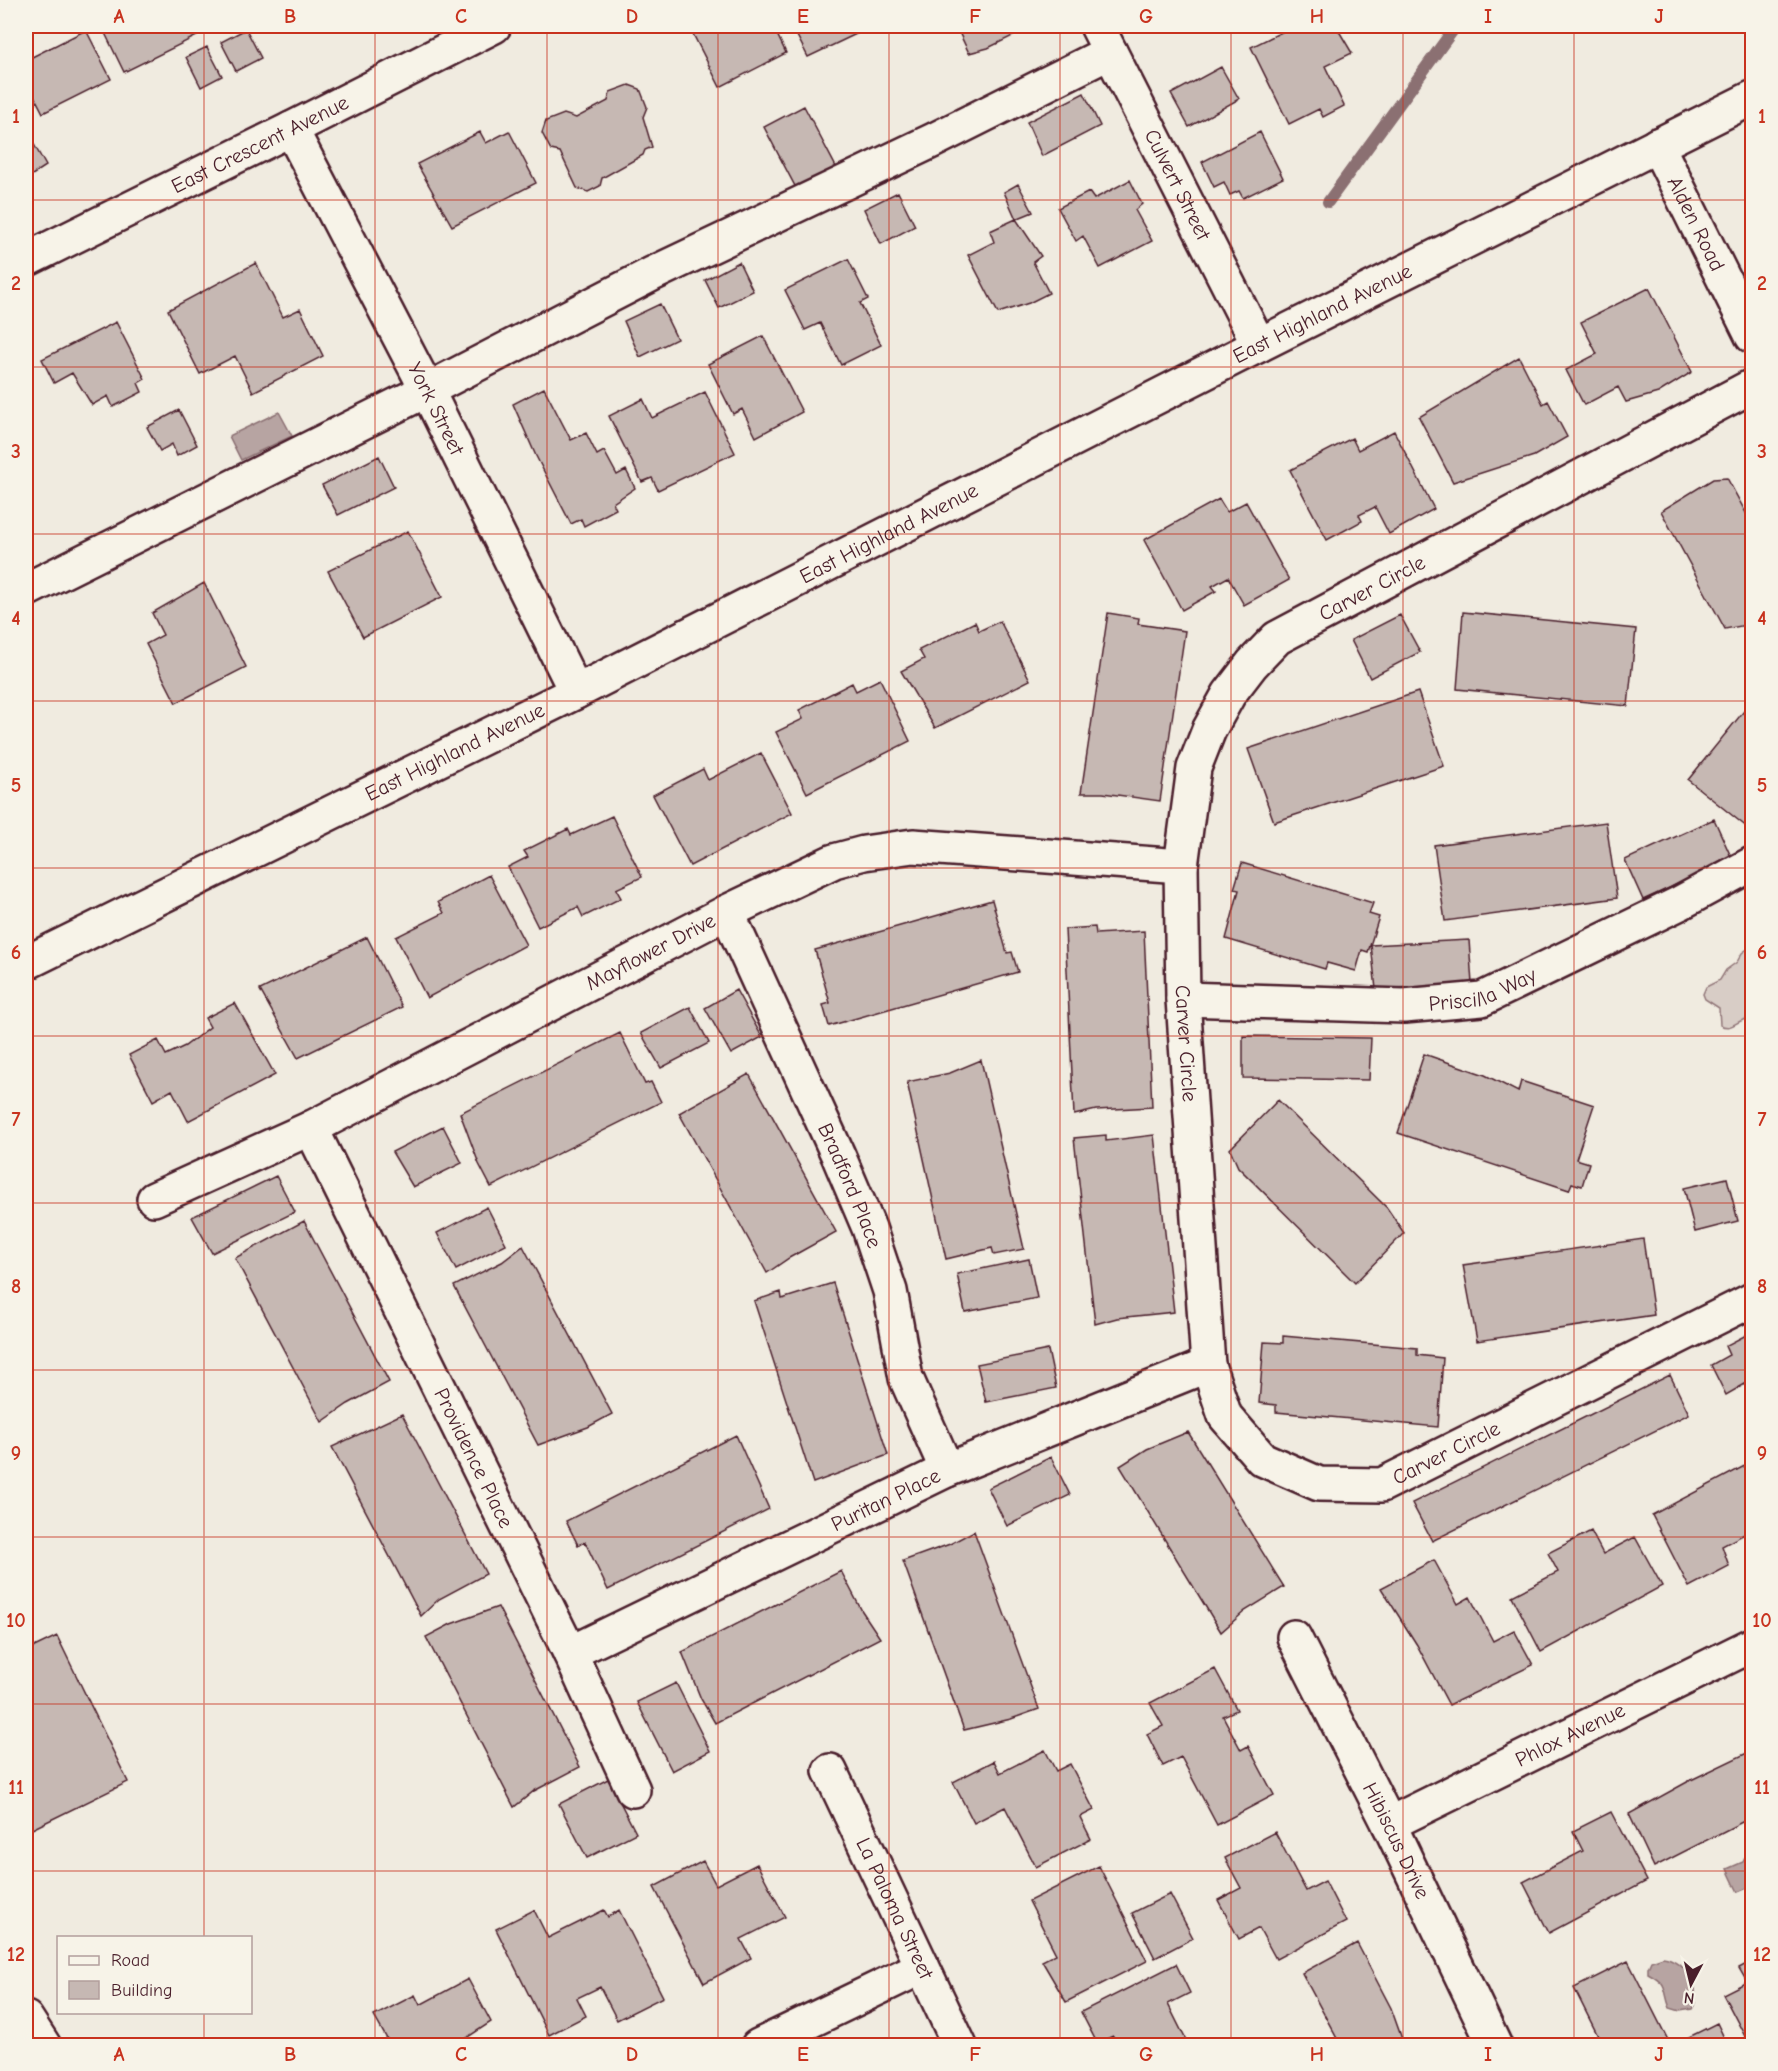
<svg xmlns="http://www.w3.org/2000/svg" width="1778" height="2071" font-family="'Comic Neue',sans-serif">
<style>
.green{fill:#d8cdc6;stroke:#917678;stroke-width:1.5}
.water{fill:#b7a4a2;stroke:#8b6f72;stroke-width:1.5}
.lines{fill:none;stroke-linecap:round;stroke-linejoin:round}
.stream{stroke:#8b6f72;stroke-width:12}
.building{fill:#c6b8b3;stroke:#4a1f2b;stroke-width:1.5}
.minor-casing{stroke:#4a1f2b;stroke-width:38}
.major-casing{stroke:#4a1f2b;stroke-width:38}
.minor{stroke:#f7f3e8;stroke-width:33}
.major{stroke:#f7f3e8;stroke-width:33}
.grid{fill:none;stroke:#c8321e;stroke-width:1.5;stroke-opacity:0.55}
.labels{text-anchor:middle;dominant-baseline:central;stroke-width:5;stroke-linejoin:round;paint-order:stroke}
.street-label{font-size:21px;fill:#4a1f2b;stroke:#f7f3e8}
.neatline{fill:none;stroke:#c8321e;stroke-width:2}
.grid-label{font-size:20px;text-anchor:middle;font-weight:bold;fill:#c8321e}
</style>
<rect width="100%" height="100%" fill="#f0ebe0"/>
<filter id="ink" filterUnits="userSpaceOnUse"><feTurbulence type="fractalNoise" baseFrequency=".0167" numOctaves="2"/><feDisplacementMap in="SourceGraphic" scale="12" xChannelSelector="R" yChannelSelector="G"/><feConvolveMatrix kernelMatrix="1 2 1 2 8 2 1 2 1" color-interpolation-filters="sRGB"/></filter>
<g filter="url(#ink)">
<!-- green -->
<path class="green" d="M1746,950h6v69c-15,-2 -18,13 -32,6l-1,-17 -14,-9 -2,-5 3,-7 14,-7 6,-10 11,-8 5,-9z"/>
<!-- water -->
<path class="water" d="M279,412l13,24 -51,24 -12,-24z
M1752,1843v43l-14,6 -11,-23 16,-7z
M1663,1957c22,3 41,33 29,52l-12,2 -10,-3c-8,-20 0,-23 -22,-35v-5l3,-7z"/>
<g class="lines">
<!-- stream -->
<path class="stream" d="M1328,202l128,-176"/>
</g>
<!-- building -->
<path class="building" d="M110,26h82l5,10 -73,36 -21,-43z
M705,26h68l13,27 -66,34 -28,-55z
M792,26h81l-65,31z
M956,26h70l1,3 -39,19 -19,5z
M1294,26h42l16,27 -27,13 19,40 -21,11 -4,-8 -30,15 -38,-77z
M246,29l15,29 -25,13 -15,-29z
M86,30l25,49 -68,34 -17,-33v-20z
M207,47l15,29 -21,11 -15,-30z
M1221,67l18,32 -50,28 -18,-33z
M629,85l11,4 7,18 -4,10 9,30 -7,3 -2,5 -41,23 -2,8 -12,6 -11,-4 -17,-36 -9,-2 -9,-17 4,-12 18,-7 12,4 32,-17 2,-9z
M1084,93l16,33 -58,30 -15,-34z
M804,106l32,61 -40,21 -32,-61z
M509,131l27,52 -84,43 -35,-62 63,-32 6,11z
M27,132l19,34 -20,13v-46z
M1260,132l23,46 -40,20 -4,-7 -9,4 -6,-13 -10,5 -12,-25z
M1130,180l12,24 -7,6 17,31 -52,27 -17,-32 -7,5 -18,-33 31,-16 5,7z
M1018,184l15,28 -17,7 -12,-27z
M898,192l17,34 -34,18 -17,-35z
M1016,219l25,37 -8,6 16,31 -20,10 -31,10 -30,-58 26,-13 -4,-11z
M848,259l20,40 -8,4 21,42 -40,20 -21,-42 -15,7 -20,-40z
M739,262l14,29 -34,17 -14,-28z
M256,263l27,54 17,-8 23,47 -70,36 -18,-36 -35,18 -32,-64z
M1649,288l43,84 -34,21 -32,9 -8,-15 -34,18 -18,-35 31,-16 -16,-32z
M660,304l17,35 -37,18 -16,-36z
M116,322l29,57 -7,4 4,9 -29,15 -5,-11 -16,9 -20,-32 -18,10 -12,-24z
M763,336l39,76 -46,25 -14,-28 -9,5 -25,-50z
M1519,357l24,47 5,-3 19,36 -33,19 -81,26 -34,-65z
M544,388l27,52 15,-7 11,22 7,-4 13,24 9,-5 9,18 -22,15 3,6 -32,17 -3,-7 -10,5 -35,-68 -23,-52z
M705,392l30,61 -77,37 -6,-12 -10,4 -33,-66 34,-17 9,19z
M179,410l18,35 -20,11 -5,-12 -12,7 -13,-24z
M1394,431l40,78 -45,25 -14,-27 -16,8 3,6 -35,19 -37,-70 62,-32 6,12z
M379,456l15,31 -56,28 -16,-30z
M1727,478l25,46v100l-27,5 -64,-118 52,-32z
M1219,499l8,13 19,-10 43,78 -45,25 -16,-28 -16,9 4,5 -34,19 -38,-70z
M408,531l34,66 -79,40 -35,-66z
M204,583l42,84 -70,36 -30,-59 17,-9 -11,-22z
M1463,612l173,17 -8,77 -171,-17z
M1108,613l31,5 -1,6 47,7 -25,170 -57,-8h-22z
M1400,615l20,37 -50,26 -19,-38z
M1000,621l30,59 -95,48 -34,-57 23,-12 -5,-9 56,-28 4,9z
M880,679l30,62 -103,52 -31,-61 27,-13 -4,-9 53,-27 4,8z
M1418,692l26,74 -170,56 -26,-73z
M1752,701v122l-4,5 -60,-48z
M761,753l31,60 -102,53 -37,-71 50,-26 5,11z
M612,816l30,61 -26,12 5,9 -38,19 -5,-10 -40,20 -30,-60 20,-10 -4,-6 44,-22 3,6z
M1714,819l18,40 -89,41 -18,-40z
M1606,822l11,76 -172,23 -11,-76z
M1242,863l131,40 -4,11 10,3 -11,35 -6,-2 -6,21 -29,-8 -2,6 -99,-30 13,-49 -5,-1z
M489,875l37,70 -99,53 -31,-61 48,-24 -6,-11z
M992,900l15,53 5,-1 6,20 -189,54 -6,-21 7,-2 -15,-53z
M1095,927l1,7 48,-3 8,176 -56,3 -22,5 -9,-186z
M367,937l35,70 -104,51 -38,-68z
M1469,940l3,44 -96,5 -5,-44z
M736,990l26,47 -31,17 -26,-46z
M235,1003l40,72 -87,46 -16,-31 -19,11 -24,-46 29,-15 8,15 19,-9 25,-19 -5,-9z
M690,1007l19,36 -48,25 -20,-35z
M620,1033l25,51 6,-2 10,20 -170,85 -12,-23 -19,-51z
M1243,1036l128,2 -2,42 -126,-2z
M1424,1054l61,21 33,17 3,-11 73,24 -18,54 13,4 -7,23 -10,-3 -3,7 -171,-57z
M981,1060l43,189 -30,6 -2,-7 -46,11 -39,-177 43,-9z
M749,1074l87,158 -47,26 -22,15 -88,-160z
M1278,1100l109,108 17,25 -49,50 -117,-116 -8,-18z
M443,1126l19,37 -49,24 -21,-35z
M1106,1135v6l48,-6 20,177 -57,6 -22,6 -21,-186z
M276,1176l19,36 -83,41 -20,-36z
M1727,1178l11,43 -43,11 -11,-44z
M487,1207l19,37 -50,26 -19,-37z
M304,1221l85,161 -41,22 -26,18 -87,-164z
M1643,1239l11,76 -177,26 -14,-76z
M523,1246l89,168 -24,13 -50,18 -84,-159 48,-24z
M1029,1259l8,39 -72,14 -8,-38z
M833,1283l55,172 -75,28 -59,-182 27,-9 1,7z
M1752,1332v48l-26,15 -15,-30 18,-10 -4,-9z
M1283,1336l134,12v7l26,3 -5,69 -162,-15v-7l-17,-2 5,-61 19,1z
M1048,1350l8,38 -70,14 -9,-38z
M1670,1375l19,39 -257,127 -20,-38z
M402,1414l84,160 -47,25 -18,17 -89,-169z
M1188,1432l96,155 -39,24 -24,21 -101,-166 27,-17z
M736,1435l33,74 -161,81 -23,-48 -7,3 -12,-24z
M1051,1457l19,38 -63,31 -19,-38z
M1752,1462v68l-30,16 7,20 -40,21 -37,-72z
M974,1531l65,178 -28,10 -47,11 -61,-169 47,-17z
M1591,1531l12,23 32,-17 27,49 -121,66 -29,-56 46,-24 -10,-19z
M1434,1560l24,44 12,-7 23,44 21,-11 19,35 -84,40 -32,-60 -36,-57z
M841,1571l21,40 18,27 -165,85 -14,-24 -19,-47z
M498,1607l82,160 -46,24 -20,16 -88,-170 25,-13z
M57,1636l71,146 -102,50v-181z
M1215,1669l22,41 -14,6 18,34 7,-4 26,49 -57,30 -36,-68 -18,9 -16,-32 16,-8 -13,-23z
M676,1683l34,68 -38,20 -35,-69z
M1045,1750l11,21 14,-7 24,46 -14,7 11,22 -55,28 -31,-60 -31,16 -21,-41 41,-21 6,12z
M1751,1751l1,4v62l-98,50 -25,-53 60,-33z
M608,1779l28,54 -49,25 -28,-54z
M1611,1812l36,69 -98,52 -26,-51 60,-31 -10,-20z
M1275,1832l31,59 19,-10 21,41 -70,37 -17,-31 -20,11 -21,-39 23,-12 -16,-30z
M703,1861l13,24 41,-21 28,53 -44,22 10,19 -47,25 -50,-96z
M1099,1866l48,95 -81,41 -24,-41 14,-7 -27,-53z
M1170,1894l23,44 -38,20 -23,-45z
M534,1910l14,28 56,-28 4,7 11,-7 44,87 -46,23 -17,-33 -23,11 9,18 -37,19 -53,-106z
M1357,1943l34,65 11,31 -11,7h-50l-39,-73z
M1628,1961l43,85h-68l-29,-58z
M1752,1961v84l-2,1 -27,-52 24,-12 -8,-14z
M1176,1964l14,29 -22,11 21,42h-71l-5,-10 -16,7 -16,-31z
M468,1979l23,43 -37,24h-63l-17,-30 41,-21 5,10z
M1717,2023l11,23h-57z"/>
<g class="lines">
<!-- minor casing -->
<g class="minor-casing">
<g id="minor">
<path id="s1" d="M1097,26l162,319"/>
<path id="s2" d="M291,129l136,261 149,302"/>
<path id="s3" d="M1657,145l95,191"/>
<path id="s4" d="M26,260l265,-131 203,-103"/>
<path id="s5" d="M1752,386l-475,252 -25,26 -23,30 -20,36 -15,38 -13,98 2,133 25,366 17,51 37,43 57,25 63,1 370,-185"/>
<path d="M26,590l401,-200 225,-116 282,-134 176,-88"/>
<path id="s6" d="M727,912l111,243 31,73 21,63 16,87 41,92"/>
<path id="s7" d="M26,963l550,-271 683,-347 493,-247"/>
<path id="s8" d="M1183,999l221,7 78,-7 198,-96 72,-39"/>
<path id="s9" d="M311,1128l259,525 63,137"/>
<path id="s10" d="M154,1199l157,-71 416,-216 107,-51 30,-8 49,-7 268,20"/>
<path id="s11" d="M1294,1637l95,187 106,222"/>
<path id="s12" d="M570,1653l377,-183 261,-105"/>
<path id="s13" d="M830,1771l130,275"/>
<path id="s14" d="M1389,1824l363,-179"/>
<path d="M758,2046l164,-79"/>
</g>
</g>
<!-- major casing -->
<g class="major-casing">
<path id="major" d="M26,2018l18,28"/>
</g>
<!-- minor -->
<use href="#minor" class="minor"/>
<!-- major -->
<use href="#major" class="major"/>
</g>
</g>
<!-- grid -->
<path class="grid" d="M204,26v1912M375,26v2020M547,26v2020M718,26v2020M889,26v2020M1060,26v2020M1231,26v2020M1403,26v2020M1574,26v2020M26,200h1726M26,367h1726M26,534h1726M26,701h1726M26,868h1726M26,1036h1726M26,1203h1726M26,1370h1726M26,1537h1726M26,1704h1726M26,1871h1726M204,2012v34"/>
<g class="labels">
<!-- street labels -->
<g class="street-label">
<text stroke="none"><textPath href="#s4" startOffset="261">East Crescent Avenue</textPath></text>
<text stroke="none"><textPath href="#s1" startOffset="178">Culvert Street</textPath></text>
<text stroke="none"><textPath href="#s3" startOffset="88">Alden Road</textPath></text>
<text stroke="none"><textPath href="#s7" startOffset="1450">East Highland Avenue</textPath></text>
<text stroke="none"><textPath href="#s2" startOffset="315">York Street</textPath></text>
<text stroke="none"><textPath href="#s7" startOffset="964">East Highland Avenue</textPath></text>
<text transform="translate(1372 588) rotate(-28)">Carver Circle</text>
<text stroke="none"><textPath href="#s7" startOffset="478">East Highland Avenue</textPath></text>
<text stroke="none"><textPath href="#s10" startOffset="555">Mayflower Drive</textPath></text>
<text stroke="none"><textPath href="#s8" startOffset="302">Priscilla Way</textPath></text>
<text stroke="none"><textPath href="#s5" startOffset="970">Carver Circle</textPath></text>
<text stroke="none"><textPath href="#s6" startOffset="300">Bradford Place</textPath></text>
<text stroke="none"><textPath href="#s5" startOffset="1600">Carver Circle</textPath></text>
<text stroke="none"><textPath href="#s9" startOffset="368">Providence Place</textPath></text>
<text stroke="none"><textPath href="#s12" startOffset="351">Puritan Place</textPath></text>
<text stroke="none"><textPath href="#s14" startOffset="202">Phlox Avenue</textPath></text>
<text stroke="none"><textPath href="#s11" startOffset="228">Hibiscus Drive</textPath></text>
<text stroke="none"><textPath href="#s13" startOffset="152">La Paloma Street</textPath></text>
</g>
</g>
<!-- margin -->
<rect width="1778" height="2071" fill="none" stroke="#f7f3e8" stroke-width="66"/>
<!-- legend -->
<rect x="57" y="1936" width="195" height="78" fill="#f7f3e8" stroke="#b29e9c" stroke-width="1.5"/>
<rect x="69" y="1956" width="30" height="9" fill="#f7f3e8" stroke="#b29e9c" stroke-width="1.5"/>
<text x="111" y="1966" font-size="18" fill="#4a1f2b">Road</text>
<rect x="69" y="1981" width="30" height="18" fill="#c6b8b3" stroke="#b29e9c" stroke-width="1.5"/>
<text x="111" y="1996" font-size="18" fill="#4a1f2b">Building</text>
<!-- north arrow -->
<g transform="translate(1691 1984) rotate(187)" stroke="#f7f3e8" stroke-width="4.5" paint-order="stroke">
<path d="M0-4.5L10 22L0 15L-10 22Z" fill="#4a1f2b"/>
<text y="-9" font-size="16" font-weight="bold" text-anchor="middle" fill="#4a1f2b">N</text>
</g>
<rect x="33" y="33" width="1712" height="2005" class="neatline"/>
<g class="grid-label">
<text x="119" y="23">A</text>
<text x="290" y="23">B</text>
<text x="461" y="23">C</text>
<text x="632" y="23">D</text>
<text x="803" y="23">E</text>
<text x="975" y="23">F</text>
<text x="1146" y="23">G</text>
<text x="1317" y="23">H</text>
<text x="1488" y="23">I</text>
<text x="1659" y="23">J</text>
<text x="16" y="123">1</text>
<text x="1762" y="123">1</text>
<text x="16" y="290">2</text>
<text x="1762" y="290">2</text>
<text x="16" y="458">3</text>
<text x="1762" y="458">3</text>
<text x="16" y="625">4</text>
<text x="1762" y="625">4</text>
<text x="16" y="792">5</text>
<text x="1762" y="792">5</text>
<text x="16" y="959">6</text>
<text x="1762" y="959">6</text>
<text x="16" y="1126">7</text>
<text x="1762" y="1126">7</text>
<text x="16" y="1293">8</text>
<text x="1762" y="1293">8</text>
<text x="16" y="1460">9</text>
<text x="1762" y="1460">9</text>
<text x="16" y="1627">10</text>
<text x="1762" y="1627">10</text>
<text x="16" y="1794">11</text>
<text x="1762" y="1794">11</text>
<text x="16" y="1961">12</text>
<text x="1762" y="1961">12</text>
<text x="119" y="2061">A</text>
<text x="290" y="2061">B</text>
<text x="461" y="2061">C</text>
<text x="632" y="2061">D</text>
<text x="803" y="2061">E</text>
<text x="975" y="2061">F</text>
<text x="1146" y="2061">G</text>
<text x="1317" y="2061">H</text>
<text x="1488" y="2061">I</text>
<text x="1659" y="2061">J</text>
</g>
</svg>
